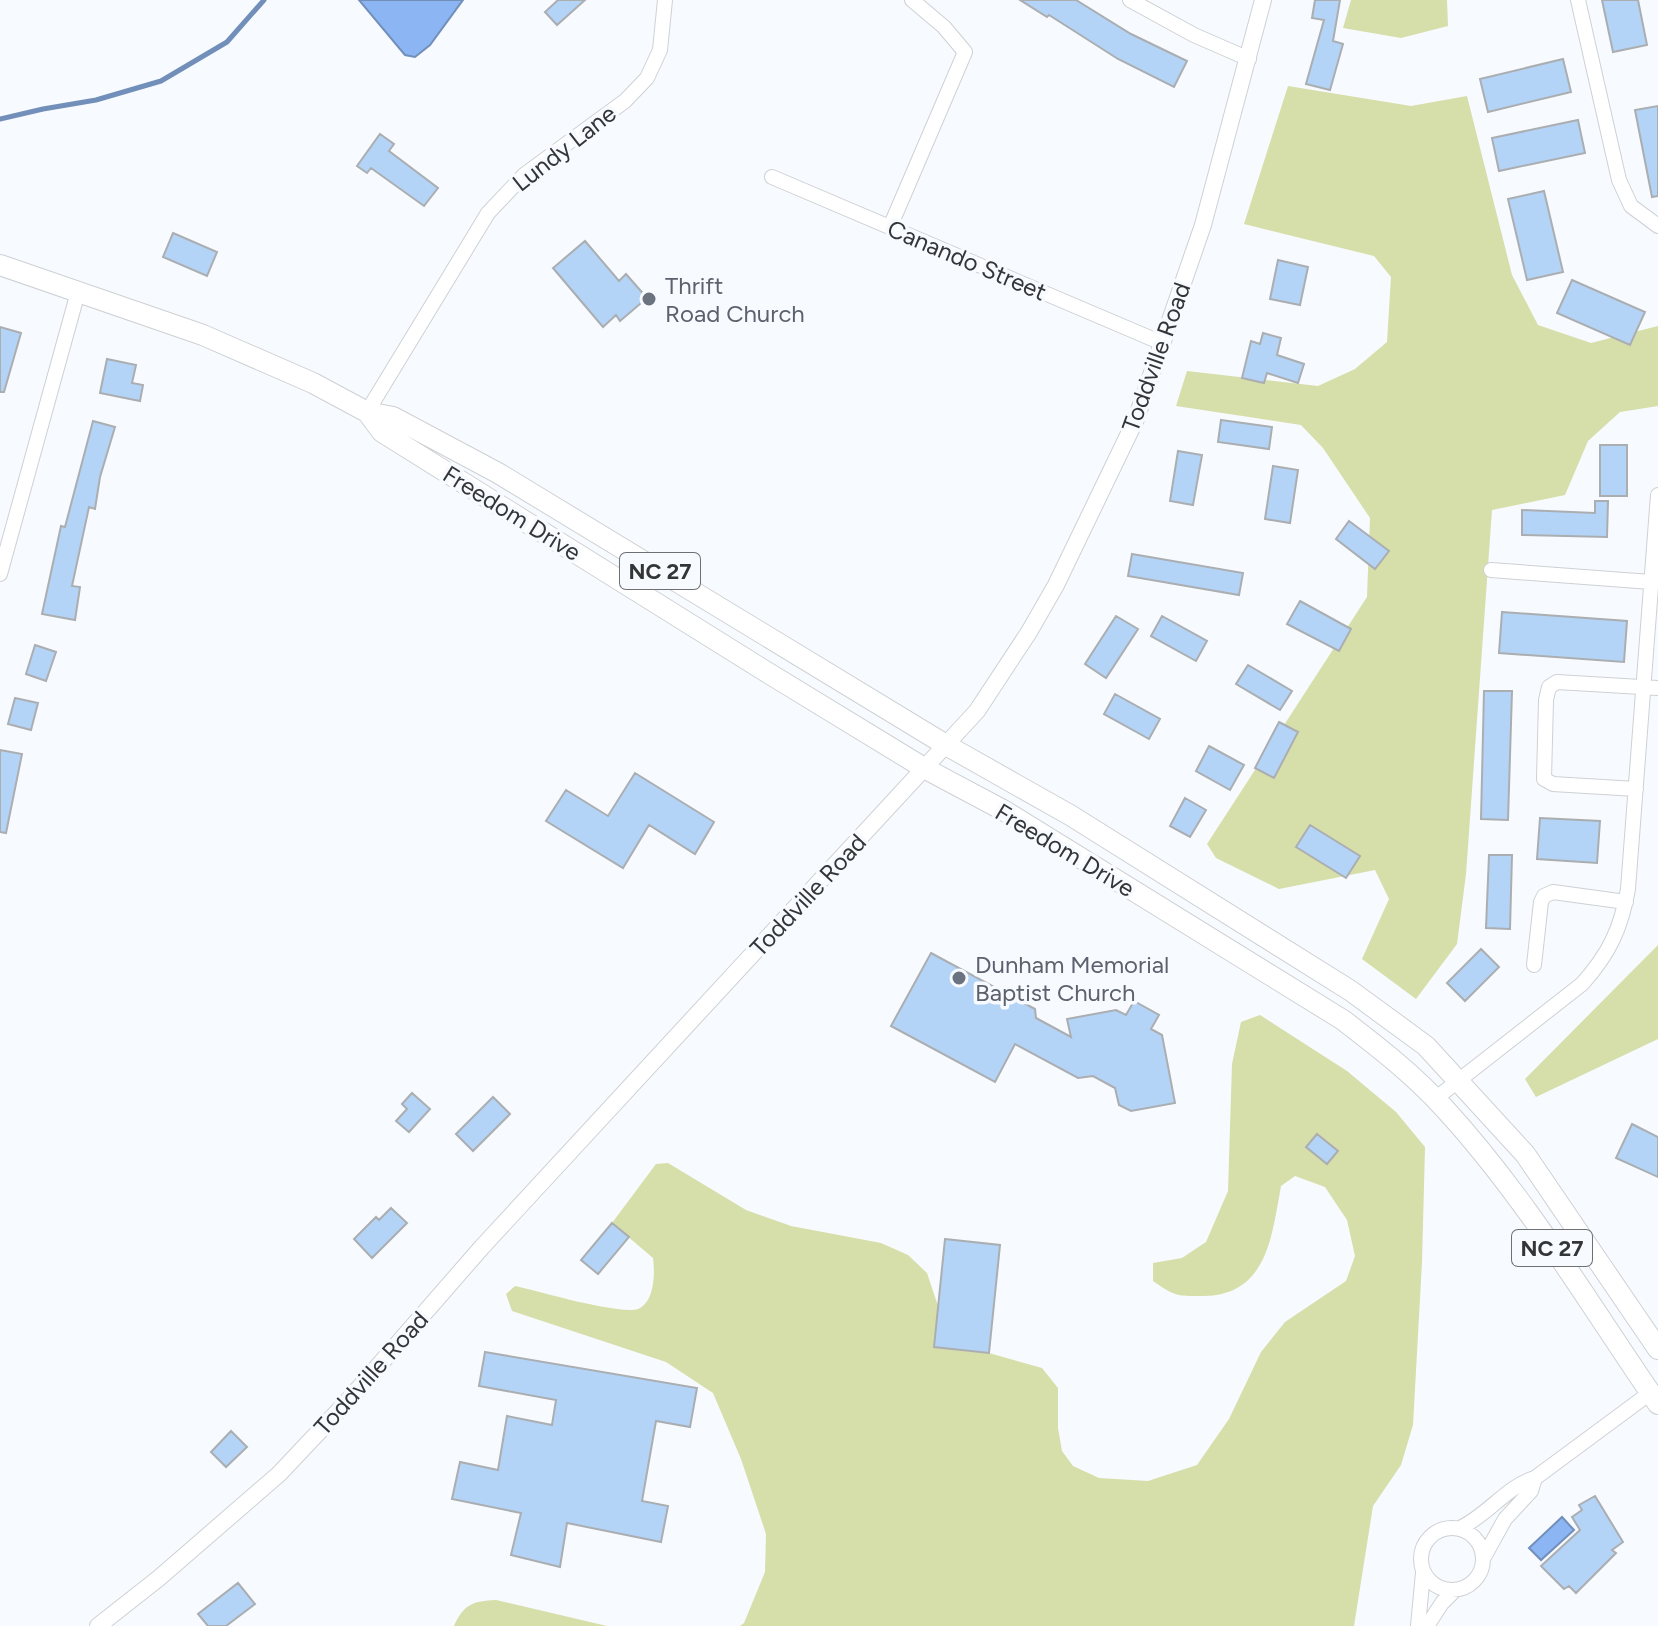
<svg xmlns="http://www.w3.org/2000/svg" width="1658" height="1626" font-family="Figtree,sans-serif">
<style>
.green{fill:#d6dea9}
.water{fill:#8cb6f3;stroke:#728fba;stroke-width:2}
.lines{fill:none;stroke-linecap:round;stroke-linejoin:round}
.stream{stroke:#728fba;stroke-width:5}
.building{fill:#b4d4f7;stroke:#abaeb1;stroke-width:2}
.minor-casing{stroke:#ced1d4;stroke-width:16}
.tertiary-casing{stroke:#ced1d4;stroke-width:18}
.primary-casing{stroke:#ced1d4;stroke-width:22}
.minor{stroke:#fff;stroke-width:14}
.tertiary{stroke:#fff;stroke-width:16}
.primary{stroke:#fff;stroke-width:20}
.worship-dot{fill:#6b7280;stroke:#f7fafe;stroke-width:3}
.labels{text-anchor:middle;dominant-baseline:central;stroke-width:7;stroke-linejoin:round;paint-order:stroke}
.shield{fill:#f7fafe;stroke:#6e7072;stroke-width:2}
.shield-label{font-size:22px;font-weight:bold;fill:#343536}
.street-label{font-size:24px;fill:#343536;stroke:#f7fafe}
.worship-label{font-size:24px;fill:#5b616d;stroke:#f7fafe;text-anchor:start}
</style>
<rect width="100%" height="100%" fill="#f7fafe"/>
<!-- green -->
<path class="green" d="M1351,0h96l1,26 -47,12 -58,-10z
M1288,86l123,20 56,-10 45,179 26,50 53,18 67,-17v80l-38,6 -32,29 -23,54 -73,15 -26,364 -9,70 -41,55 -54,-40 27,-60 -14,-29 -96,19 -63,-31 -9,-14 160,-247 3,-79 -47,-70 -22,-23 -125,-19 11,-35 131,15 37,-17 32,-27 4,-65 -17,-21 -130,-32z
M1658,945v94l-122,58 -11,-18z
M1260,1015l87,56 49,41 29,35 -3,115 -9,163 -12,40 -28,41 -19,120h-614l4,-3 21,-51 1,-38 -25,-75 -28,-66 -47,-31 -154,-51 -6,-17 9,-8c23,5 104,29 123,23 17,-7 17,-37 15,-51l-41,-35 44,-59 12,-1 78,47 45,16 90,17 27,12 19,18 11,33 -4,41 55,6 53,15 16,20v40l4,23 11,15 26,12 49,3 49,-16 32,-46 32,-67 24,-30 61,-41 9,-25 -8,-36 -22,-33 -30,-11 -14,10c-9,48 -13,109 -77,110 -27,0 -28,1 -51,-15v-18l29,-5 24,-16 22,-51 4,-127 9,-42z
M496,1600l111,26h-153c10,-22 19,-25 42,-26z"/>
<!-- water -->
<path class="water" d="M359,0h104l-33,45 -15,12 -10,-2z
M1562,1517l12,13 -33,30 -12,-12z"/>
<g class="lines">
<!-- stream -->
<path class="stream" d="M0,119l43,-10 53,-9 65,-19 66,-39 37,-42"/>
</g>
<!-- building -->
<path class="building" d="M558,0h27l-28,25 -12,-13z
M1020,0h56l55,34 56,27 -13,26 -56,-28 -69,-44 -2,2z
M1315,0h25l-7,41 10,3 -13,46 -24,-6 18,-64 -12,-2z
M1602,0h36l9,45 -34,7z
M1563,59l8,33 -83,20 -8,-33z
M1658,106v90l-6,1 -17,-87z
M1578,120l7,33 -86,18 -7,-33z
M380,134l14,10 -5,7 49,37 -14,18 -53,-38 -4,5 -10,-7z
M1544,191l19,81 -36,8 -19,-81z
M173,233l44,19 -10,24 -44,-19z
M585,241l34,40 7,-7 21,24 -27,23 -4,-6 -13,12 -50,-59z
M1278,260l30,7 -8,38 -30,-6z
M1572,280l73,32 -15,33 -73,-32z
M0,327l21,6 -17,59h-4z
M1263,333l18,5 -4,17 27,9 -6,19 -31,-10 -3,10 -22,-5 9,-37 9,3z
M107,359l29,6 -4,18 11,2 -3,16 -40,-8z
M1221,420l51,7 -3,22 -51,-7z
M93,421l22,6 -15,50 -5,32 -6,-2 -17,79 8,1 -5,33 -33,-6 19,-88 4,1z
M1600,445h27v51h-27z
M1178,451l24,4 -9,50 -23,-4z
M1273,466l25,4 -8,53 -25,-4z
M1595,501h13l-1,36 -85,-2v-25l73,3z
M1349,521l40,30 -14,18 -39,-30z
M1132,554l111,19 -4,22 -111,-19z
M1300,601l51,28 -12,22 -52,-27z
M1502,612l125,9 -3,41 -125,-9z
M1116,616l22,13 -32,49 -21,-14z
M1162,616l45,25 -11,20 -45,-25z
M35,645l21,7 -10,29 -20,-7z
M1248,665l44,26 -12,19 -44,-26z
M1484,691h28l-4,129 -27,-1z
M1115,694l45,25 -11,20 -45,-25z
M15,698l23,5 -7,27 -23,-6z
M1279,722l19,10 -24,46 -19,-10z
M1209,746l35,19 -14,25 -34,-19z
M0,750l22,4 -16,79 -6,-1z
M635,773l79,49 -19,32 -46,-29 -26,43 -77,-47 20,-31 42,26z
M1185,798l21,12 -16,27 -20,-11z
M1540,818l60,3 -3,42 -60,-4z
M1310,825l50,31 -14,22 -50,-31z
M1489,855h23l-2,74 -24,-1z
M1481,949l18,18 -34,34 -18,-18z
M931,953l104,56 1,9 35,19 -4,-18 49,-9 10,5 8,-14 25,14 -8,14 11,6 13,68 -44,8 -12,-6 -4,-17 -22,-12 -15,2 -63,-34 -20,38 -104,-56z
M412,1093l18,16 -21,23 -13,-11 11,-12 -5,-5z
M493,1097l17,17 -37,37 -17,-17z
M1632,1124l26,13v40l-42,-19z
M1317,1134l21,17 -11,13 -21,-17z
M391,1208l16,15 -35,35 -18,-19 22,-22 3,3z
M612,1223l17,14 -31,37 -17,-14z
M945,1239l55,6 -11,108 -55,-6z
M485,1352l212,36 -7,39 -34,-6 -14,80 26,5 -7,36 -94,-19 -7,44 -49,-12 10,-42 -69,-14 8,-37 38,8 9,-54 45,9 4,-25 -77,-14z
M231,1431l16,16 -21,20 -15,-15z
M1595,1496l28,46 -11,8 4,3 -40,40 -7,-7 -5,3 -23,-23 39,-36 -8,-13 10,-7 -3,-5z
M238,1583l17,21 -29,22h-18l-10,-12z"/>
<g class="lines">
<!-- minor casing -->
<g class="minor-casing">
<path id="minor" d="M1130,0l64,35 55,24
M1578,0l41,180 12,26 27,20
M772,177l390,166
M890,227l75,-175 -21,-25 -32,-27
M367,412l121,-199 36,-38 101,-74 22,-23 13,-28 5,-50
M1491,570l160,12
M0,574l78,-282
M1636,789l-83,-5 -9,-5 2,-79 3,-13 8,-5 101,6
M1534,965l7,-63 3,-6 9,-4 73,10
M1435,1099l147,-115c27,-30 39,-55 46,-95l30,-394
M1421 1559a31 31 0 1 1 62 0a31 31 0 1 1-62 0Z
M1460,1528c28,-13 47,-42 75,-50l115,-85
M1484,1557l21,-38 26,-28 4,-13
M1418,1626l5,-53
M1427,1626l15,-23 13,-13"/>
</g>
<!-- tertiary casing -->
<g class="tertiary-casing">
<path id="tertiary" d="M98,1626l61,-48 120,-104 67,-71 136,-156 495,-536 52,-79 27,-47 80,-166 67,-194 60,-225"/>
</g>
<!-- primary casing -->
<g class="primary-casing">
<path id="primary" d="M0,265l203,70 110,48 54,29 26,5 105,56 448,272 124,70 281,176 75,55 99,108 133,195
M367,412l15,20 383,239 159,97 79,42 340,210c35,27 70,54 101,88 82,89 145,196 214,296"/>
</g>
<!-- minor -->
<use href="#minor" class="minor"/>
<!-- tertiary -->
<use href="#tertiary" class="tertiary"/>
<!-- primary -->
<use href="#primary" class="primary"/>
</g>
<!-- markers -->
<g class="worship-dot">
<circle cx="649" cy="299" r="8"/>
<circle cx="959" cy="978" r="8"/>
</g>
<g class="labels">
<!-- shield labels -->
<g class="shield">
<rect x="620" y="553" width="80" height="36" rx="6"/>
<rect x="1512" y="1230" width="80" height="36" rx="6"/>
</g>
<g class="shield-label">
<text x="660" y="571">NC 27</text>
<text x="1552" y="1248">NC 27</text>
</g>
<!-- street labels -->
<g class="street-label">
<text transform="translate(564 148) rotate(-38)">Lundy Lane</text>
<text transform="translate(967 260) rotate(23)">Canando Street</text>
<text transform="translate(1156 357) rotate(-70)">Toddville Road</text>
<text transform="translate(512 513) rotate(32)">Freedom Drive</text>
<text transform="translate(1065 850) rotate(31)">Freedom Drive</text>
<text transform="translate(808 895) rotate(-47)">Toddville Road</text>
<text transform="translate(371 1373) rotate(-48)">Toddville Road</text>
</g>
<!-- worship labels -->
<g class="worship-label">
<text x="665" y="285">Thrift<tspan x="665" dy="28">Road Church</tspan></text>
<text x="975" y="964">Dunham Memorial<tspan x="975" dy="28">Baptist Church</tspan></text>
</g>
</g>
</svg>
